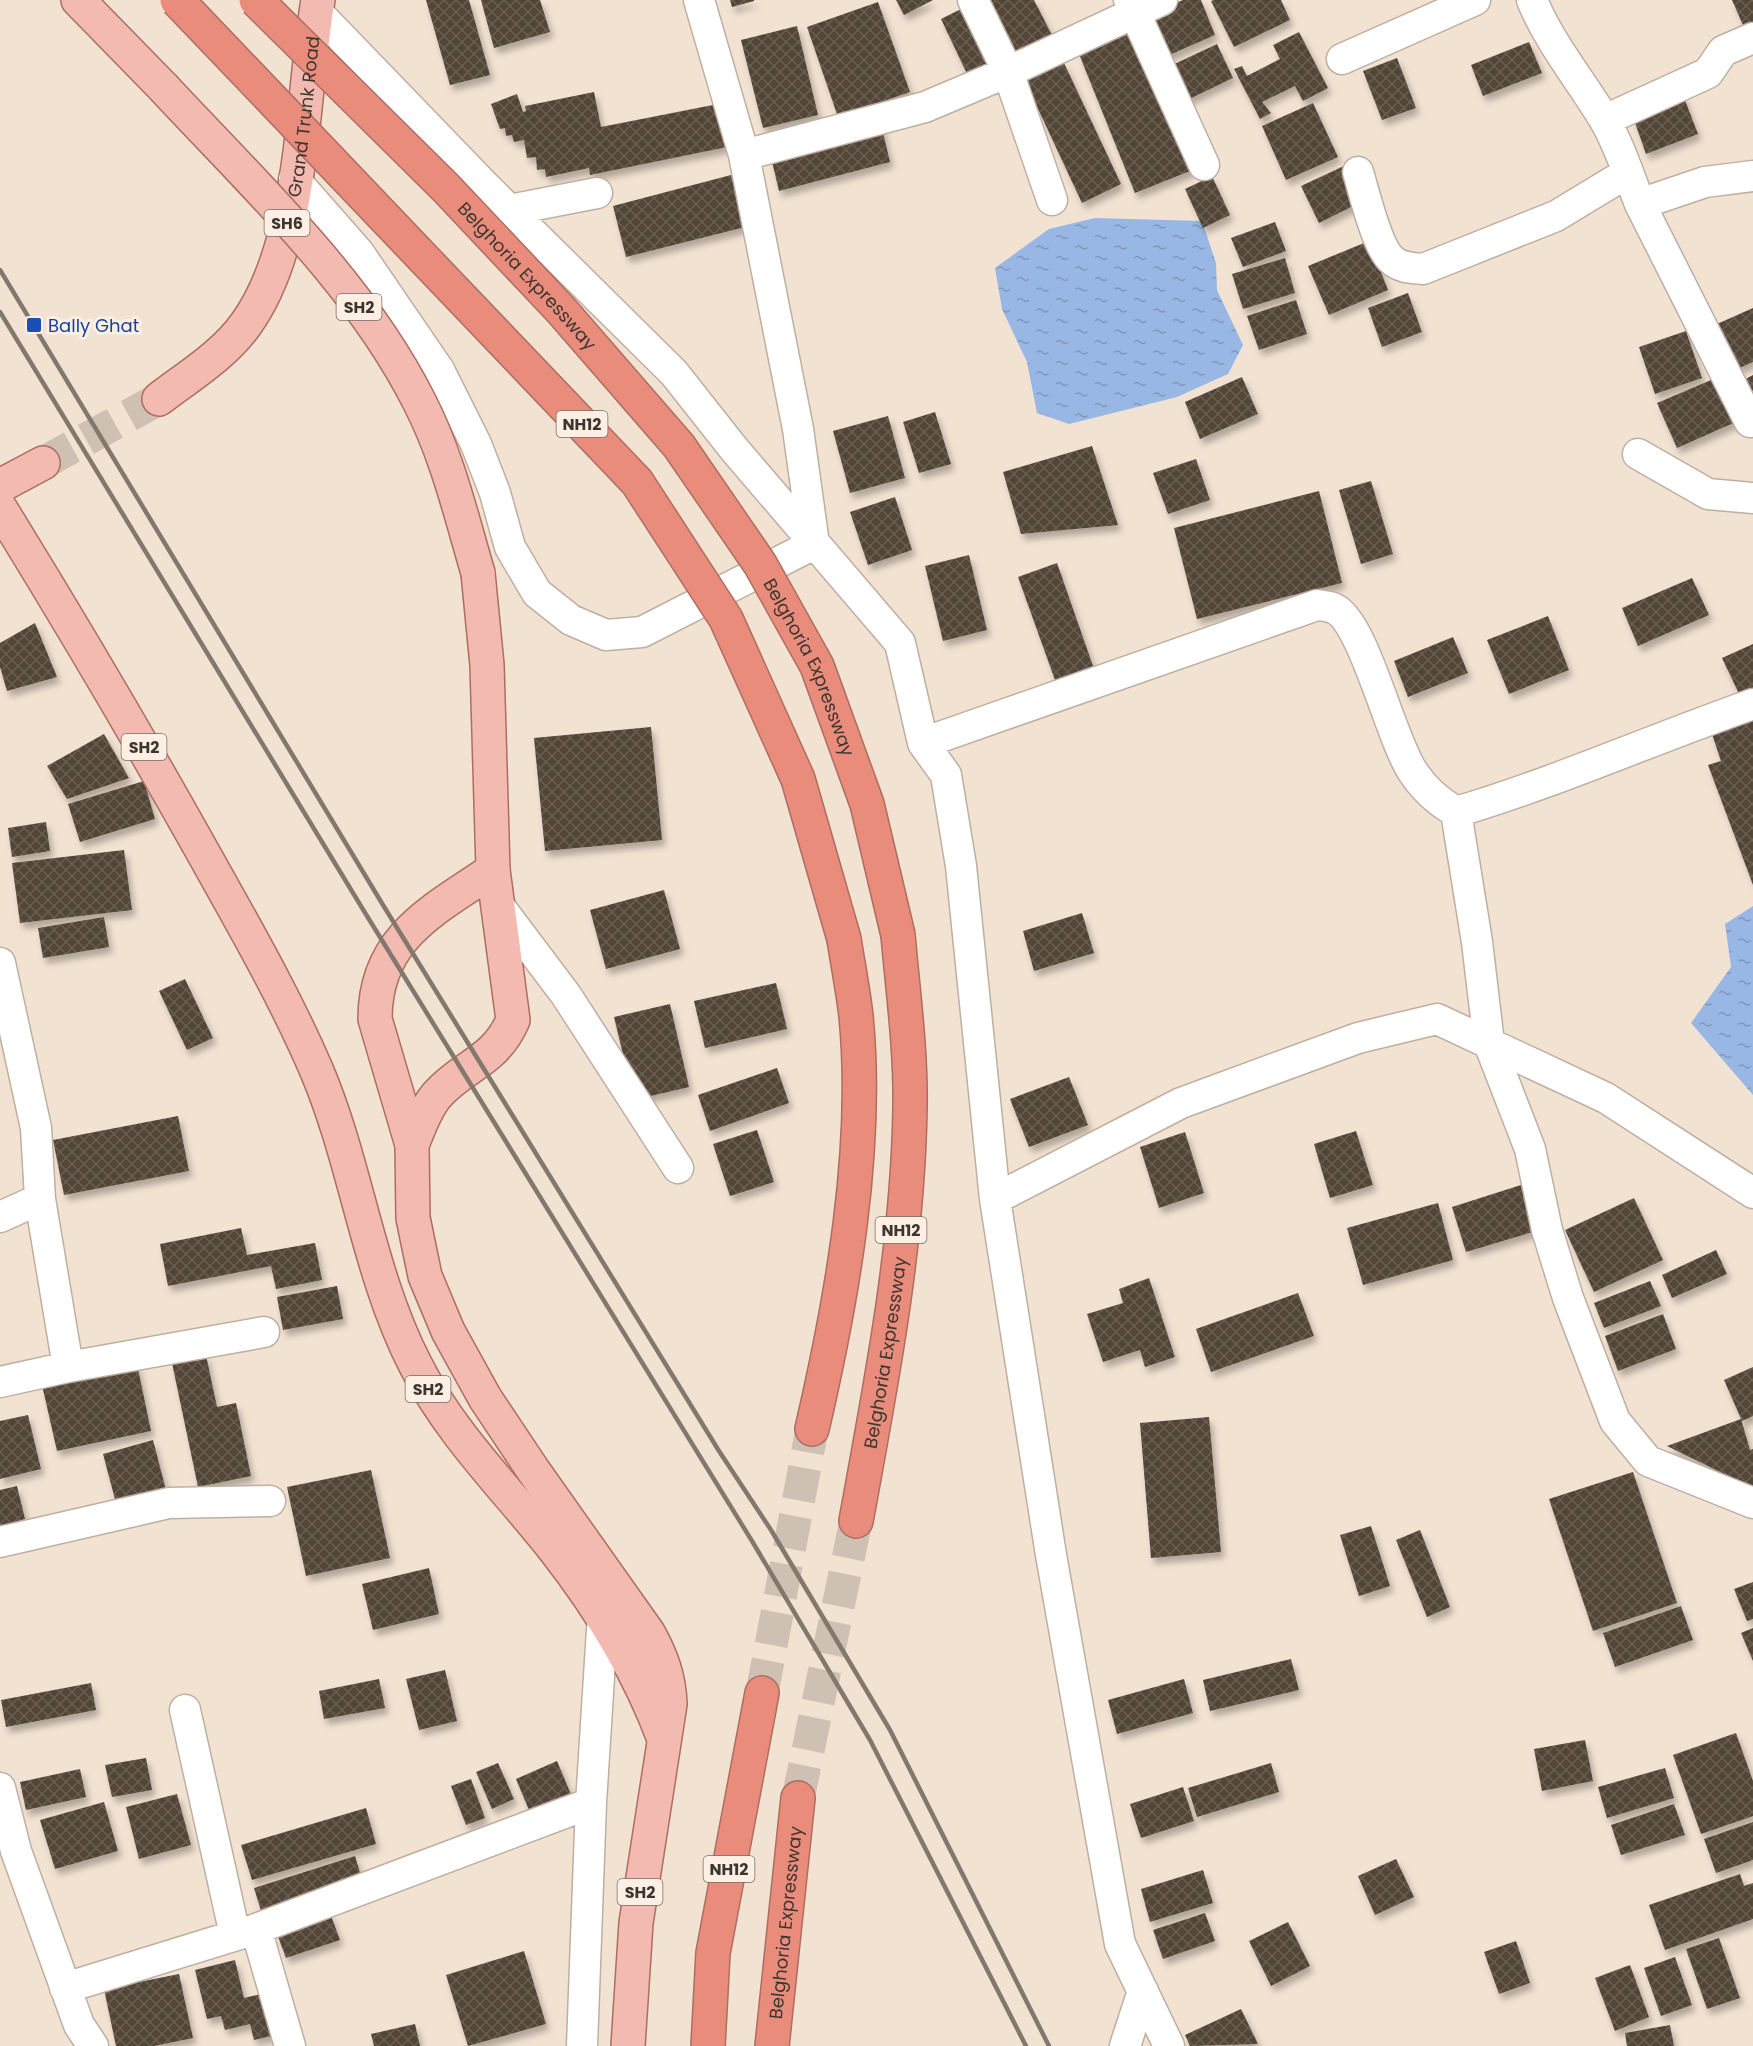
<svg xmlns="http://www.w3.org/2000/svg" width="1753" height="2046" font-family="Poppins,sans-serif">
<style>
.water{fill:url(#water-ripples)}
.building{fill:url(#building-cross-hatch);filter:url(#shadow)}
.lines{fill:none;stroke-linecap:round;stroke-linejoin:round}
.primary-tunnel{stroke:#cec0b2;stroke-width:33;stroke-dasharray:33 16;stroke-linecap:butt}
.motorway-tunnel{stroke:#cec0b2;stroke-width:33;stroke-dasharray:33 16;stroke-linecap:butt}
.minor-casing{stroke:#bfafa1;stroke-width:33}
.primary-casing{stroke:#ad6e61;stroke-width:36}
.motorway-casing{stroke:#ad6e61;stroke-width:36}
.minor{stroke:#fff;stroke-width:30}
.primary{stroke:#f2bab0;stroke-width:33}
.motorway{stroke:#e98c7b;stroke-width:33}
.rail{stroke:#83786e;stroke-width:4.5}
.primary-bridge-casing{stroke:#ad6e61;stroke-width:36;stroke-linecap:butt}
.motorway-bridge-casing{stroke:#ad6e61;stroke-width:36;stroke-linecap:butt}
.primary-bridge{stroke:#f2bab0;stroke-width:33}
.motorway-bridge{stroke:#e98c7b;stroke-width:33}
.transit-dot{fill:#1a4fb4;stroke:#fdefe3;stroke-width:2}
.labels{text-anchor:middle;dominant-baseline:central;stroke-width:6;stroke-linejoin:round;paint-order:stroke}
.shield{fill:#fdefe3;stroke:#776e66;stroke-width:1.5}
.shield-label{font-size:16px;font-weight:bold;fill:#3d3630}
.street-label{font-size:18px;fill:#3d3630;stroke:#fdefe3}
.transit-label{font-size:18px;fill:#164399;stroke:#fdefe3;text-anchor:start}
</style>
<defs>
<pattern id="water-ripples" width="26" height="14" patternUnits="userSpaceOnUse" patternTransform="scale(1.5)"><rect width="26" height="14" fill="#99b7e4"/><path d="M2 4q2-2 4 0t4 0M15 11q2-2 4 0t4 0" fill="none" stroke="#7e96b9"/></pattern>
<pattern id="building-cross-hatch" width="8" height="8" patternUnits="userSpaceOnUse" patternTransform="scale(1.5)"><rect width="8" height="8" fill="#524538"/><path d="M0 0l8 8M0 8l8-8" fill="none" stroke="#695e53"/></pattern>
<filter id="shadow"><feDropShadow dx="3.5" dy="6" stdDeviation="3" flood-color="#0004"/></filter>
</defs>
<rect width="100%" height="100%" fill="#f2e2d2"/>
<!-- water -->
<path class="water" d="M1095,218l107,3 14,42 1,27 26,55 -15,29 -51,23 -108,27 -32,-11 -10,-51 -25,-53 -7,-41 54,-39z
M1753,906v189l-62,-72 40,-56 -6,-43z"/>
<!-- building -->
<path class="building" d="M426,0h43l21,75 -40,10z
M481,0h59l10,32 -56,16z
M730,0h24v1l-22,6z
M896,0h37l-29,15z
M991,0h43l18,35 -37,19 -27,-53z
M1183,0h18l14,35 -55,24 -18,-41z
M1214,0h67l9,20 -56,27 -23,-46z
M1732,0h21v29l-7,3z
M878,2l32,90 -72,25 -31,-90z
M971,4l28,60 -30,14 -28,-59z
M797,26l21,89 -55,13 -22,-88z
M1139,30l56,139 -60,24 -56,-139z
M1299,32l29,56 -25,13 -8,-15 -33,16 9,11 -11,6 -26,-50 8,-3 5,10 33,-17 -7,-14z
M1529,42l13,31 -59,23 -12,-31z
M1217,44l16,34 -48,23 -17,-34z
M1397,58l19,50 -34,12 -19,-49z
M1064,63l57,121 -39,19 -57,-122z
M594,92l7,35 117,-23 9,43 -137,28 -1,-7 -43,9 -1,-8 -8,1 -1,-13 -9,1 -3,-18 -10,2 -2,-7 -6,1 -1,-8 -5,1 -9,-25 26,-10 6,18 3,-1 -1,-5z
M1683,95l15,39 -52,20 -14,-40z
M1313,103l25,54 -52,23 -24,-54z
M881,124l9,38 -111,29 -9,-38z
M1346,165l17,36 -44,22 -18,-37z
M731,175l14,52 -119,30 -13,-51z
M1212,176l18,39 -27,13 -18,-39z
M1275,222l11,29 -43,16 -12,-29z
M1369,241l19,49 -59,25 -21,-49z
M1285,258l10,35 -52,16 -11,-35z
M1408,293l14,39 -40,15 -14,-39z
M1296,300l11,34 -48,16 -12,-34z
M1753,308v54l-16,7 -20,-45z
M1686,331l16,47 -47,16 -16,-47z
M1753,375v30l-11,-24z
M1242,377l16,37 -58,25 -15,-37z
M1718,377l20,44 -61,27 -20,-45z
M935,412l16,52 -32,9 -16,-51z
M888,416l17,62 -55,15 -17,-62z
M1092,446l26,79 -97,9 -18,-62z
M1196,459l14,41 -42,14 -15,-41z
M1371,481l22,73 -32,10 -22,-74z
M1319,491l23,92 -145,36 -23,-91z
M895,497l17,53 -44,15 -18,-53z
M969,555l18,75 -44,11 -18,-75z
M1057,563l36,103 -38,14 -37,-103z
M1692,578l17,37 -71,31 -16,-38z
M1548,616l21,54 -60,24 -22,-54z
M35,623l22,54 -50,14 -7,-24v-24z
M1453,637l15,36 -60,24 -14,-36z
M1753,644v51l-11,5 -20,-42z
M1753,715v170l-45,-120 13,-4 -10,-30z
M651,727l11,113 -117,11 -11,-113z
M104,734l25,44 -62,21 -20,-33z
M144,781l11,38 -75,23 -12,-38z
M46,822l4,29 -38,6 -4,-29z
M124,850l8,60 -112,13 -8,-60z
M664,890l16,59 -74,20 -16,-59z
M1082,913l12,40 -60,18 -11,-40z
M104,917l5,30 -66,11 -5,-30z
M185,979l28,59 -26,12 -28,-59z
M776,983l11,46 -82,19 -11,-47z
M670,1004l19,83 -55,13 -20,-83z
M777,1068l12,35 -79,28 -12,-36z
M1069,1077l19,48 -59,22 -19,-48z
M178,1116l11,55 -125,24 -11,-55z
M757,1130l17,52 -44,14 -17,-52z
M1356,1131l17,54 -43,13 -16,-54z
M1185,1132l19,61 -45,15 -19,-61z
M1521,1185l15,46 -70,21 -14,-45z
M1634,1198l29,62 -69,32 -29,-62z
M1438,1203l15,57 -90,25 -16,-57z
M241,1228l6,27 68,-12 7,37 -46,9 -5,-23 -103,20 -8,-42z
M1716,1250l11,24 -55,24 -10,-23z
M1149,1278l26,79 -30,10 -5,-17 -37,12 -16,-48 36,-11 -4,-14z
M1650,1281l11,25 -57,22 -10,-25z
M337,1286l6,33 -60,11 -6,-33z
M1298,1293l16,43 -103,36 -15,-43z
M1663,1314l13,35 -58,22 -13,-35z
M206,1355l11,52 19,-4 15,73 -53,11 -26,-124z
M137,1364l14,67 -94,20 -15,-66z
M1753,1367v49l-11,5 -18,-41z
M28,1415l13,54 -41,10v-58z
M1209,1417l12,135 -70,6 -11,-135z
M1741,1419l9,31 3,-1v39l-86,-42z
M153,1440l13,50 -50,13 -13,-49z
M371,1470l19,88 -84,18 -19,-89z
M1633,1472l44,131 -84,28 -44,-132z
M17,1486l8,33 -25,7v-36z
M1371,1526l19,60 -31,10 -19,-61z
M1420,1530l30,77 -23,10 -31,-77z
M429,1568l10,46 -66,16 -11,-46z
M1753,1582v37l-6,2 -13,-32z
M1681,1606l12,34 -78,27 -12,-34z
M1753,1628v33l-12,-28z
M1291,1659l8,31 -89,21 -7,-31z
M445,1670l12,51 -38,9 -13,-51z
M379,1679l6,29 -61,11 -5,-28z
M1184,1679l9,34 -76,21 -9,-34z
M91,1683l5,27 -90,17 -5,-27z
M1736,1733l17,48v35l-52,18 -28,-79z
M1585,1740l8,41 -51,10 -8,-42z
M146,1758l6,32 -40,7 -7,-32z
M557,1761l18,43 -41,18 -18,-43z
M498,1763l16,36 -22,10 -16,-37z
M1271,1763l8,29 -82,25 -9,-29z
M1665,1768l9,30 -67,20 -9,-31z
M80,1769l6,28 -60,13 -6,-28z
M471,1779l14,39 -19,7 -15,-39z
M1183,1787l11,34 -53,17 -11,-34z
M177,1794l14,51 -52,14 -13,-52z
M104,1802l14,49 -63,18 -15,-49z
M1674,1804l11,31 -64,20 -10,-30z
M366,1808l10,36 -124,36 -11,-35z
M1753,1822v38l-37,13 -12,-34z
M355,1856l9,30 -101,31 -9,-29z
M1396,1859l18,38 -39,18 -17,-39z
M1203,1870l10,33 -63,19 -9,-33z
M1740,1874l4,12 9,-3v36l-88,31 -16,-45z
M330,1913l10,27 -54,18 -10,-27z
M1205,1913l10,28 -52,18 -10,-29z
M1288,1922l22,44 -39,20 -22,-45z
M1719,1938l21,60 -33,11 -21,-60z
M1516,1941l14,42 -31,11 -15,-42z
M524,1951l22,73 -78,22 -22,-71z
M1675,1957l17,48 -31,11 -17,-48z
M235,1960l9,38 30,-7 10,42 -30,7 -4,-16 -25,6 -4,-14 -14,3 -12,-49z
M1630,1965l19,52 -34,14 -20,-53z
M179,1974l14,64 -39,8h-38l-12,-57z
M1241,2009l17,35 -68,2 -5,-11z
M415,2024l5,22h-46l-3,-12z
M1670,2025l4,21h-47l-2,-13z"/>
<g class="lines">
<!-- primary-tunnel -->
<path class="primary-tunnel" d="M43,463l116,-64"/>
<!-- motorway-tunnel -->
<path class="motorway-tunnel" d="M762,1693l50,-264
M798,1798l58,-277"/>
<!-- minor casing -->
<g class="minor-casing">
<path id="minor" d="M973,0l35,72 44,128
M1129,0l75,165
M1532,0c18,44 48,79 72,119 15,25 25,57 36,85l65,-22 48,-6
M316,11l168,174 190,188 60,76 166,194 23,100 23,32 15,91 34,333 56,356 69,389 49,102
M1342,59l133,-59
M1605,120l103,-47 15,-22 30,-13
M744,155l181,-48 83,-35 154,-72
M1358,172c6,20 19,76 34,88 8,8 21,8 31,9l133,-53 71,-43
M294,179l65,74 80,117 37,74 19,49 15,54 27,46 34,27 35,15 36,-3 172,-88 -16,-115 -54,-274 -45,-155
M1640,204l110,218
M509,210l88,-17
M1638,454l70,40 45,4
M923,743l394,-138c6,1 13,1 18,4 29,14 56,131 78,163 11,17 26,30 43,40 101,-30 197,-73 297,-108
M1456,812l21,130 12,101 41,106 17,81 21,68 47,123 33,40 105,42
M499,906l67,89 112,173
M0,963l36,165 4,71 -40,18
M40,1199l28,168
M995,1199l186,-96 177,-65 79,-19 169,79 147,95
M0,1382l68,-15 196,-35
M0,1542l169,-39 101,-2
M185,1710l50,225
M0,1788l16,63 63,174 14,21
M256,1929l34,117
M65,1988l191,-59 335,-126
M582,2046l9,-243 12,-189
M1125,2046l18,-55"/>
</g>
<!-- primary casing -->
<g class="primary-casing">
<g id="primary">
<path d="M78,0l85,87"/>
<path id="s1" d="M159,399c30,-23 65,-44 87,-75 59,-82 55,-225 72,-324"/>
<path d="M0,486l43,-23"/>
<path d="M0,508c71,115 139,230 205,348 39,70 79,139 111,213 41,96 51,201 99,295 35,70 92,125 140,186 46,59 83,119 109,189"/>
<path d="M493,870c-61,41 -118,68 -118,149l37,126 1,73 12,58 23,55 37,67 48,72 116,164c13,24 20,43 21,70l-34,219 -8,123"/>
<path d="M412,1145c7,-17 13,-36 25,-50 26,-30 58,-33 76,-75l-20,-150 -6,-205 -9,-92"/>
</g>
</g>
<!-- motorway casing -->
<g class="motorway-casing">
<g id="motorway">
<path d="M812,1429c30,-129 57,-280 44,-413 -3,-26 -8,-51 -12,-77"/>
<path id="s2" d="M856,1521c25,-137 52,-274 54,-414 1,-57 -7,-115 -12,-172"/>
<path d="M708,2046l5,-93 49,-260"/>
<path id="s3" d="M772,2046l26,-248"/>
</g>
</g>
<!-- minor -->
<use href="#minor" class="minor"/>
<!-- primary -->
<use href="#primary" class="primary"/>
<!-- motorway -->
<use href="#motorway" class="motorway"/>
<!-- rail -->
<path class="rail" d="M0,270l383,635 336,546 52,79 119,200 159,316
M0,312l367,604 385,625 118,199 156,306"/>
<!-- primary-bridge casing -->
<g class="primary-bridge-casing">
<path id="primary-bridge" d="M163,87c90,97 196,195 256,314 28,54 42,114 59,172"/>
</g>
<!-- motorway-bridge casing -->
<g class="motorway-bridge-casing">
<g id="motorway-bridge">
<path d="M177,0l460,482 89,137 72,160 46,160"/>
<path id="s4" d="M256,0l190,188 115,122 118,136 81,118 57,102 50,138 31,131"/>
</g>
</g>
<!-- primary-bridge -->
<use href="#primary-bridge" class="primary-bridge"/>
<!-- motorway-bridge -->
<use href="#motorway-bridge" class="motorway-bridge"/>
</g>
<!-- markers -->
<rect class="transit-dot" x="26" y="317" width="16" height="16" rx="3"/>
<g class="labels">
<!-- shield labels -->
<g class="shield">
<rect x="264.5" y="210" width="45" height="26" rx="4.5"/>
<rect x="336.5" y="294" width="45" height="26" rx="4.5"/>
<rect x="556.5" y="411" width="51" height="26" rx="4.5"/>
<rect x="121.5" y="734" width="45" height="26" rx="4.5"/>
<rect x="875.5" y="1217" width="51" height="26" rx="4.5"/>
<rect x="405.5" y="1376" width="45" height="26" rx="4.5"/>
<rect x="703.5" y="1856" width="51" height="26" rx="4.5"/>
<rect x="617.5" y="1879" width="45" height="26" rx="4.5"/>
</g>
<g class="shield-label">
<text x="287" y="223">SH6</text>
<text x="359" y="307">SH2</text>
<text x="582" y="424">NH12</text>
<text x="144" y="747">SH2</text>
<text x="901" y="1230">NH12</text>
<text x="428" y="1389">SH2</text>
<text x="729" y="1869">NH12</text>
<text x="640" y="1892">SH2</text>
</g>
<!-- street labels -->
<g class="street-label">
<text stroke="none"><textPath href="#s1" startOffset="333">Grand Trunk Road</textPath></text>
<text stroke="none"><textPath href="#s4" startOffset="387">Belghoria Expressway</textPath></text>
<text stroke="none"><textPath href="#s4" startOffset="873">Belghoria Expressway</textPath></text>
<text stroke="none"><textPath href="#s2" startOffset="171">Belghoria Expressway</textPath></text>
<text stroke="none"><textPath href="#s3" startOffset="124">Belghoria Expressway</textPath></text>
</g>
<!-- transit labels -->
<g class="transit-label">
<text x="48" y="325">Bally Ghat</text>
</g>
</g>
</svg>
